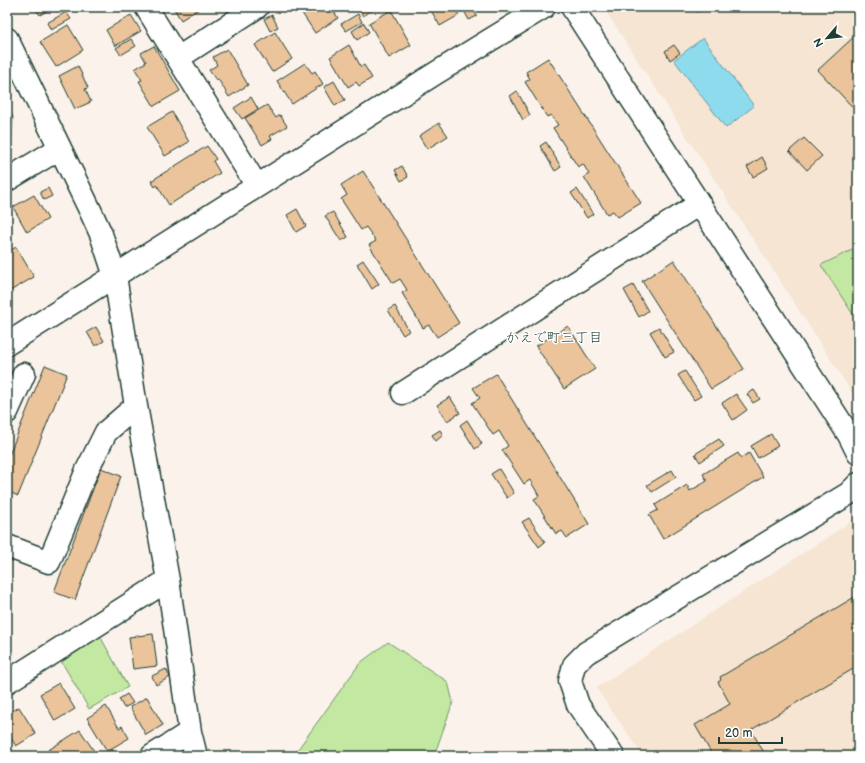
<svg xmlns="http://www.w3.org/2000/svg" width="865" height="763" font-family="'Balsamiq Sans','Klee One',sans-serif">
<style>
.built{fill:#f6e5d3}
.green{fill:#c3e8a2;stroke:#71926b}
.water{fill:#8edbee;stroke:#629ca4}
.building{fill:#ebc49b;stroke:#1f3d34}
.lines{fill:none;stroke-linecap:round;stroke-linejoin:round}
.minor-casing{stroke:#1f3d34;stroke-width:25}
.minor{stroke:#fff;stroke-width:22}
.labels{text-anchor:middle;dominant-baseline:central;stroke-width:3;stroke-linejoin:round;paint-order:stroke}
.neighbourhood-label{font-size:14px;fill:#1f3d34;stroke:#fff}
</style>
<rect width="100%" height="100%" fill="#fbf3eb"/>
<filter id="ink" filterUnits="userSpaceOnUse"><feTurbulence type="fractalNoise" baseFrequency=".025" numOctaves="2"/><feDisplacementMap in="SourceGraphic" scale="8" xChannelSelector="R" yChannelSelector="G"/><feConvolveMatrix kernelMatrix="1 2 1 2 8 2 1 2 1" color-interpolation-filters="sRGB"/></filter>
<g filter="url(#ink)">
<!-- built -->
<path class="built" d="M603,7h255v395z
M858,517v239h-215l-47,-68z"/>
<!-- green -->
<path class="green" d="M7,106l6,11 -2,35 -4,4z
M858,247v75l-37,-57z
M100,636l28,51 -39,22 -29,-50z
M388,642l60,40 5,20 -19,54h-141l67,-93z"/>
<!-- water -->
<path class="water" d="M703,38l51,68 -28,22 -52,-68z"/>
<!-- building -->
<path class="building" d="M34,7h19l-13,8z
M173,7h29l-21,13z
M298,7h33l7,11 -23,15z
M358,7h19l-14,9z
M429,7h25l5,8 -19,11z
M462,7h10l5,9 -8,4z
M693,7h11l-7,5z
M391,10l20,35 -22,13 -20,-35z
M66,12l5,7 -20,11 -4,-7z
M358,14l4,8 -16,9 -5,-7z
M131,15l10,16 -26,15 -9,-16z
M272,15l6,12 -8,4 -6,-12z
M364,23l5,9 -12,8 -5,-9z
M68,25l15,25 -27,17 -16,-25z
M275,32l17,27 -20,13 -17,-27z
M858,33v80l-40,-43z
M131,39l5,7 -15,9 -5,-7z
M349,45l12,22 3,-2 8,13 -13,8 -3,-4 -8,5 -18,-30z
M674,45l6,8 -10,7 -5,-9z
M154,46l26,45 -26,15 -15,-25 3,-1 -7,-11 11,-7 -5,-9z
M227,49l21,36 -19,12 -11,-18 -2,1 -7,-10 8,-5 -4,-8z
M548,58l93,145 -23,14 -5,-6 -6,3 -23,-37 5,-3 -6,-10 -5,3 -25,-39 5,-3 -7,-10 -4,2 -22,-35 5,-3 -4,-7z
M305,63l7,10 3,-2 8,13 -31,20 -15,-23z
M78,66l10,22 -3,1 6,13 -16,7 -16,-33z
M334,81l11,19 -10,6 -11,-19z
M517,91l13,24 -7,5 -13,-24z
M251,97l7,12 -16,10 -8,-11z
M267,105l9,13 4,-3 7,11 -17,10 2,3 -10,6 -17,-27z
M172,112l17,30 -24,14 -18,-29z
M439,123l9,13 -21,13 -8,-13z
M804,138l18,18 -15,14 -18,-19z
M546,142l15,25 -6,4 -15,-25z
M207,146l9,13 -3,2 7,12 -51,32 -12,-20 -2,2 -4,-6z
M762,157l6,11 -15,9 -6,-10z
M402,166l6,11 -7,4 -6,-11z
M363,171l96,152 -22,14 -8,-12 -6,3 -21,-35 5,-3 -7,-11 -7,4 -24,-38 7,-4 -10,-14 -5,3 -20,-31 6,-4 -6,-10z
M48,188l4,8 -8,4 -4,-8z
M577,189l16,25 -6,4 -16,-25z
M34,195l14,24 -21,13 -14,-25z
M297,209l9,17 -10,6 -9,-17z
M333,212l15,25 -7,4 -16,-25z
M16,247l18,30 -24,14 -3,-4v-34z
M363,260l16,24 -7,5 -15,-25z
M674,260l70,109 -33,20 -69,-108z
M633,285l15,26 -9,6 -15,-27z
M395,306l14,25 -6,4 -15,-25z
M568,326l27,43 -31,20 -28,-43z
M96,327l8,14 -9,5 -8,-14z
M659,327l15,25 -9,5 -15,-25z
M45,365l22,9 -49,122 -11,-5v-31z
M685,371l16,25 -7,4 -16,-25z
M496,374l93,150 -22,14 -5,-7 -6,3 -22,-35 5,-3 -9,-16 -6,4 -22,-34 6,-4 -9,-15 -6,4 -21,-32 8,-5 -7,-10z
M754,390l6,9 -7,4 -6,-9z
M736,394l11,16 -14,10 -11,-17z
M450,397l10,16 -13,8 -10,-16z
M467,420l15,24 -7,5 -15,-24z
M440,430l3,5 -7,6 -4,-6z
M771,434l7,12 -20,12 -7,-12z
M719,439l5,7 -24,16 -5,-8z
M738,453l3,5 8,-5 14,24 -100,62 -14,-24 9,-5 -3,-5 32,-20 3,6 17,-10 -4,-7z
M101,468l20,8 -46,124 -21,-8z
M499,469l15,24 -7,5 -16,-24z
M672,470l4,7 -24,15 -5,-7z
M529,518l16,24 -6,5 -17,-25z
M858,595v71l-107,64 15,26h-53l-18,-31 35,-21 -12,-22 3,-2 -1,-3z
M153,634l4,32 -24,3 -4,-32z
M166,669l4,8 -14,8 -4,-9z
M59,683l16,26 -20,12 -15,-27z
M127,694l6,9 -9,5 -5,-9z
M147,697l16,28 -17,10 -16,-28z
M106,706l13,22 3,-2 7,12 -22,13 -20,-33z
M19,707l17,27 -20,12 -9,-14v-18z
M80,730l16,24 -3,2h-54z
M112,749l4,7h-11l-1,-1z"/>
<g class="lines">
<!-- minor casing -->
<g class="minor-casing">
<path id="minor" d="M146,7l111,179
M572,7l277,428 9,18
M7,39l83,171 11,24 14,42 21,130 32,174
M178,58l79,-51
M7,180l53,-32
M7,344l429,-271 108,-66
M403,393l296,-189
M7,412l17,-38
M7,546l42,16 38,-92 19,-38 30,-26
M7,682l161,-102 22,152 -38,24
M190,732l6,24
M613,756l-35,-51 -8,-24 4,-16 12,-12 262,-159 10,-10"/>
</g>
<!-- minor -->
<use href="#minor" class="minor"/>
</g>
</g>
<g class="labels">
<!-- neighbourhood labels -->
<g class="neighbourhood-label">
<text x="554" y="337">かえで町三丁目</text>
</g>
</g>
<!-- margin -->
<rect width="865" height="763" fill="none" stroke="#fff" stroke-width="24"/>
<rect x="12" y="12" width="841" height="739" fill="none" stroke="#1f3d34" stroke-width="1.5" filter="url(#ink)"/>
<!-- north arrow -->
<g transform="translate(827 38) rotate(242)" stroke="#ffffff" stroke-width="3" paint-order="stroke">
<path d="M0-3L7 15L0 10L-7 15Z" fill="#1f3d34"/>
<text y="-6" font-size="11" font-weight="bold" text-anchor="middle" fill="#1f3d34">N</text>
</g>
<!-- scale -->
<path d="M719 737v6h63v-6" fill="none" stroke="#1f3d34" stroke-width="2"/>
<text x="725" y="737" font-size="12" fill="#1f3d34" stroke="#ffffff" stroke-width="3" paint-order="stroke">20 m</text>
</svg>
